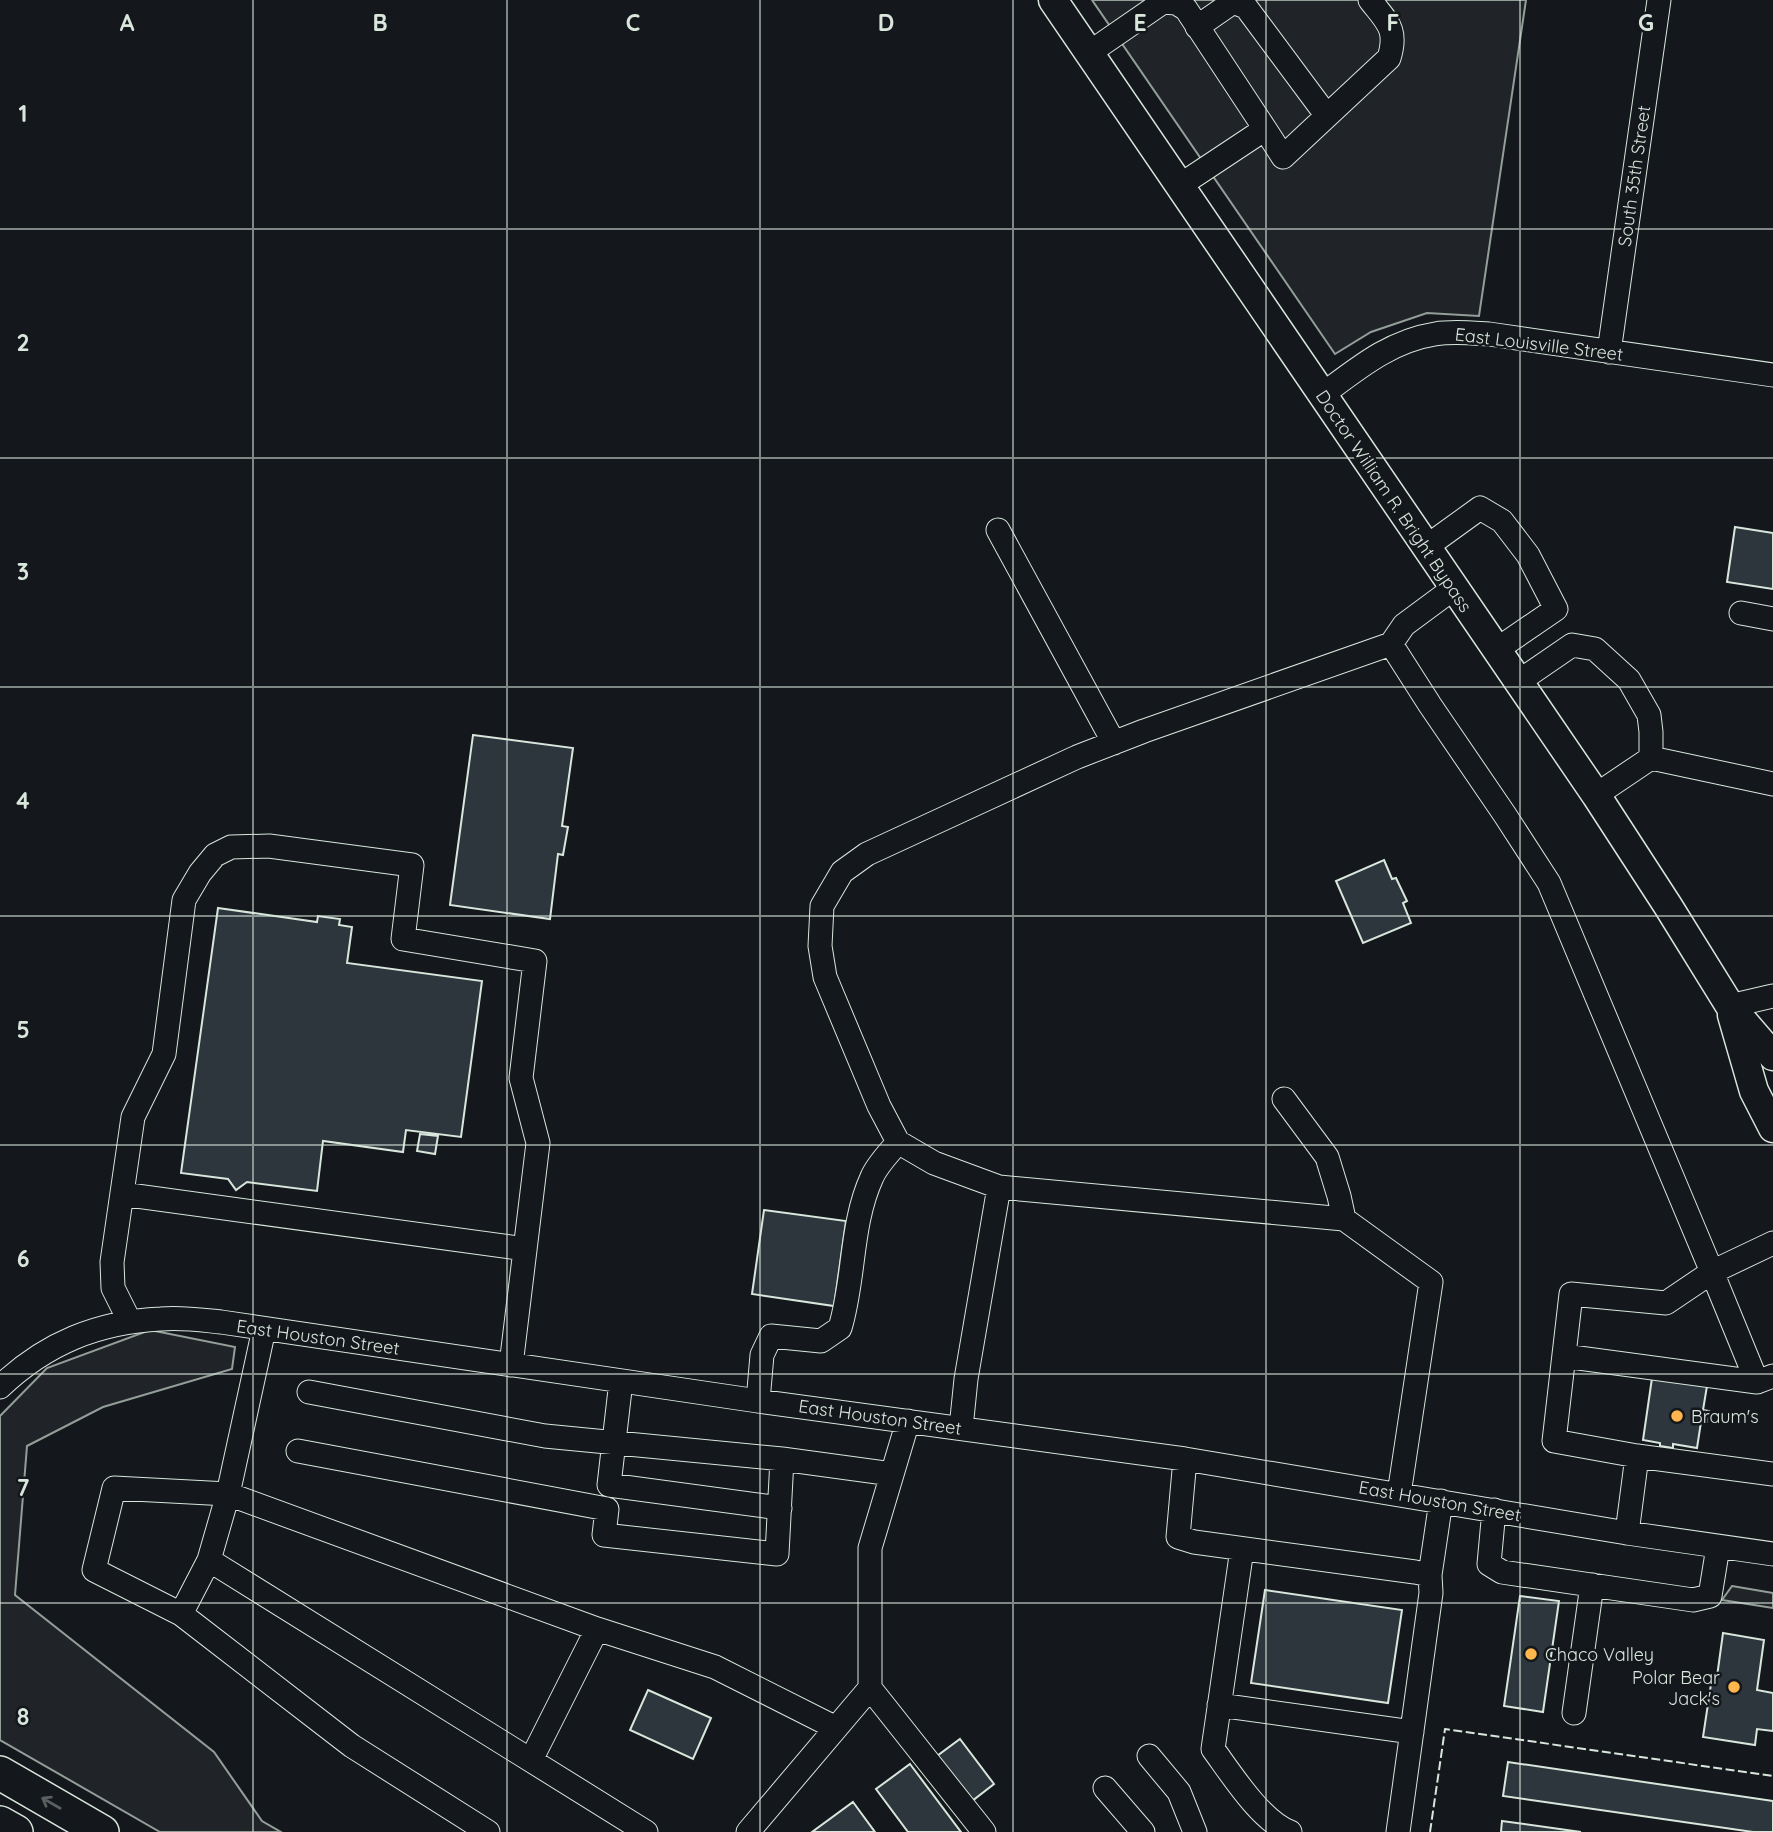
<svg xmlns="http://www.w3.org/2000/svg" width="1773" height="1832" font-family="Quicksand,sans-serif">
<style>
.green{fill:#202428;stroke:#939e99;stroke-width:2}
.building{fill:#2c363c;stroke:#d8e6dc;stroke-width:2}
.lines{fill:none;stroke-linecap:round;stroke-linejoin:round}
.minor-casing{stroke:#d8e6dc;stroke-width:25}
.major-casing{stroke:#d8e6dc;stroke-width:31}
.highway-casing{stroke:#d8e6dc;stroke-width:36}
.minor{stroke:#14181c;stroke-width:23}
.major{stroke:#14181c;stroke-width:28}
.highway{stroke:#14181c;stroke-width:33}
.fence{stroke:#d8e6dc;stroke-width:2;stroke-dasharray:9 3.5;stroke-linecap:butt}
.oneway{stroke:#59605f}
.grid{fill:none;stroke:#d8e6dc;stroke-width:2;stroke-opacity:0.55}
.poi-dot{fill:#ffb74d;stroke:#14181c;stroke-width:2.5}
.labels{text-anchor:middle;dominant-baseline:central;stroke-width:5;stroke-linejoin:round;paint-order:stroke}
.street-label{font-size:18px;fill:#d8e6dc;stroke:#14181c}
.poi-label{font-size:18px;fill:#d8e6dc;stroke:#14181c;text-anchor:start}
.grid-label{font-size:23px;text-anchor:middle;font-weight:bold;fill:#d8e6dc;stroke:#14181c;stroke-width:5;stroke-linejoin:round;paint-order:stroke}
</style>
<rect width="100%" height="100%" fill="#14181c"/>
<!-- green -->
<path class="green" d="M1092,0h434l-47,316 -52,-3 -56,19 -36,22z
M150,1330l85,17 -3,22 -129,38 -76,39 -12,149 199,157 48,69 19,11h-121l-160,-92v-324l47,-48z
M1732,1586l41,7v15l-51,-8z"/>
<!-- building -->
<path class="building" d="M1735,527l38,6v56l-46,-7z
M473,735l100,13 -11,78 6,1 -5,28 -5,-1 -8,65 -100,-14z
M1384,860l8,19 4,-1 11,23 -4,2 8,20 -48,20 -27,-62z
M218,908l99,14 1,-6 22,3 -1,6 13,2 -5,36 135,18 -21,156 -55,-7 -3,22 -80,-11 -6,50 -70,-9 -11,8 -8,-11 -47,-6z
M420,1134l18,2 -3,18 -18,-3z
M764,1210l82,11 -12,85 -82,-12z
M1652,1378l55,8 -4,24 6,1 -2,11h-6l-4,26 -24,-4v4l-13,-2v-3l-17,-3z
M1265,1590l137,20 -14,93 -137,-20z
M1520,1596l39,5 -16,111 -39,-6z
M1723,1633l41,7 -7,50 16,3v38l-16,-2 -2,16 -52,-8 8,-53h5z
M648,1690l63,28 -18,41 -63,-29z
M960,1739l34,45 -22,17 -35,-45z
M1508,1762l265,39v31h-20l-250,-36z
M910,1764l51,68h-53l-32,-43z
M853,1802l22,30h-63z
M1502,1821l79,11h-80z"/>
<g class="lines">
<!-- minor casing -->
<g class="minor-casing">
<path id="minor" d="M1197,27l36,-25 13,5 81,109
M1089,53l74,-51 13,1 10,6 79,120 -86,57
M1265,129l18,28 106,-99c9,-29 -2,-36 -19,-58
M1609,352l50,-352
M1322,395c35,-26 68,-54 113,-61 18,-3 36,-1 54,0l284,41
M998,530l116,213
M1426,547l54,-39 22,13 26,34 28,54 -60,41
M1454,588l-50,37 -13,19 39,61 75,110 44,68 163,389 -46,31 -95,-9 -17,147 83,15 136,18
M1741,613l32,6
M1391,644l-247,87 -67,26 -210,97 -25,18 -20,34 -2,40 5,31 54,129 19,36 36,21 65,24 345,32 87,63 -32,212
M1518,682l54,-37 23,4 34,31 20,35 2,17v26
M1596,795l55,-37 122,26
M1730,1006l43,-10
M1284,1099l43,58 12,39 5,23
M122,1194l403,55
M1773,1243l-61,29 45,110 16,-6
M130,1322l-17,-34 -1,-26 21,-145 31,-63 20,-154 16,-27 15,-18 16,-8 38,-1 143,19 -9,74 132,22 -14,117 17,65 -27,222
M264,1329l-36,165 -19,66 437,272
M1564,1356l193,26
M621,1381l-12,104 171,23
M0,1387c46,-44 98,-65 161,-68 20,-2 40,1 60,3l537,79 427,58 442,74 146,21
M309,1392l236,44 237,23 110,15
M758,1401l4,-46 9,-19 50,5 19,-13c15,-49 10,-103 32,-151 5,-12 17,-24 26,-35
M961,1428l5,-49 33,-192
M298,1451l309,58 -3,26 173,19 5,-95
M1185,1459l-7,78 16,5 221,30 15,3
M1494,1510l-5,54 13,8 191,28 17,-4 8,-49
M1627,1533l10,-77
M1242,1549l-29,200c19,26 48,72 77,83
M209,1560l-28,54 -87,-44 20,-82 114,6 369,135 118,38 121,61
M181,1614l171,132 136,86
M870,1688l114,144
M1219,1705l193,27
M1574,1713l18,-128
M1149,1756l30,36 16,40
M531,1760l66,-131
M1105,1788l38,44
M748,1832l122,-144v-140l38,-127
M1398,1832l33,-239 -1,-18 11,-74"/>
</g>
<!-- major casing -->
<g class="major-casing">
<path id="major" d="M1053,0l543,795 72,111 62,100 43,50
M1732,1015l22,76 19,37"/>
</g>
<!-- highway casing -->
<g class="highway-casing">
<path id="highway" d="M0,1773l102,59
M0,1823l16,9"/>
</g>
<!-- minor -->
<use href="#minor" class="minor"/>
<!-- major -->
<use href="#major" class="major"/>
<!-- highway -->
<use href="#highway" class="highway"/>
<!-- fence -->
<path class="fence" d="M1430,1832l15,-103 328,47"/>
</g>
<!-- one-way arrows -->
<defs><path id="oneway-shaft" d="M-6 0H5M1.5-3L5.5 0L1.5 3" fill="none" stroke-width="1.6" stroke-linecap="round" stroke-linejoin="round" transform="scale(1.75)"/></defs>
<use class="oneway" href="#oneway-shaft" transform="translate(51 1803) rotate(-150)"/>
<!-- grid -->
<path class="grid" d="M253,0v1832M507,0v1832M760,0v1832M1013,0v1832M1266,0v1832M1520,0v1832M0,229h1773M0,458h1773M0,687h1773M0,916h1773M0,1145h1773M0,1374h1773M0,1603h1773"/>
<!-- markers -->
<g class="poi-dot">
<circle cx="1677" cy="1416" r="7"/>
<circle cx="1531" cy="1654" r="7"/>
<circle cx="1734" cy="1687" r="7"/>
</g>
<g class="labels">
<!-- street labels -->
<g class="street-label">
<text transform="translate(1634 176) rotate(-82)">South 35th Street</text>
<text transform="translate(1539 344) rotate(7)">East Louisville Street</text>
<text transform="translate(1394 501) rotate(56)">Doctor William R. Bright Bypass</text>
<text transform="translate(318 1337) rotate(8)">East Houston Street</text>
<text transform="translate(880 1417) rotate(8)">East Houston Street</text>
<text transform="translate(1440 1501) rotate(10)">East Houston Street</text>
</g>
<!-- poi labels -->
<g class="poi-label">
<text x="1691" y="1416">Braum's</text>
<text x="1545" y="1654">Chaco Valley</text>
<text x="1720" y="1677" text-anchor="end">Polar Bear<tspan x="1720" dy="21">Jack's</tspan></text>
</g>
</g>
<g class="grid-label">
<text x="127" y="31">A</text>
<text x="380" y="31">B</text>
<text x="633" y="31">C</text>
<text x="886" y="31">D</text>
<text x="1140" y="31">E</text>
<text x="1393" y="31">F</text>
<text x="1646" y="31">G</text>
<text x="23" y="122">1</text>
<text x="23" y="351">2</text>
<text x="23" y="580">3</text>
<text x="23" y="809">4</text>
<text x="23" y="1038">5</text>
<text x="23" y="1267">6</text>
<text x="23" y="1496">7</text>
<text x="23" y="1725">8</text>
</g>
</svg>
